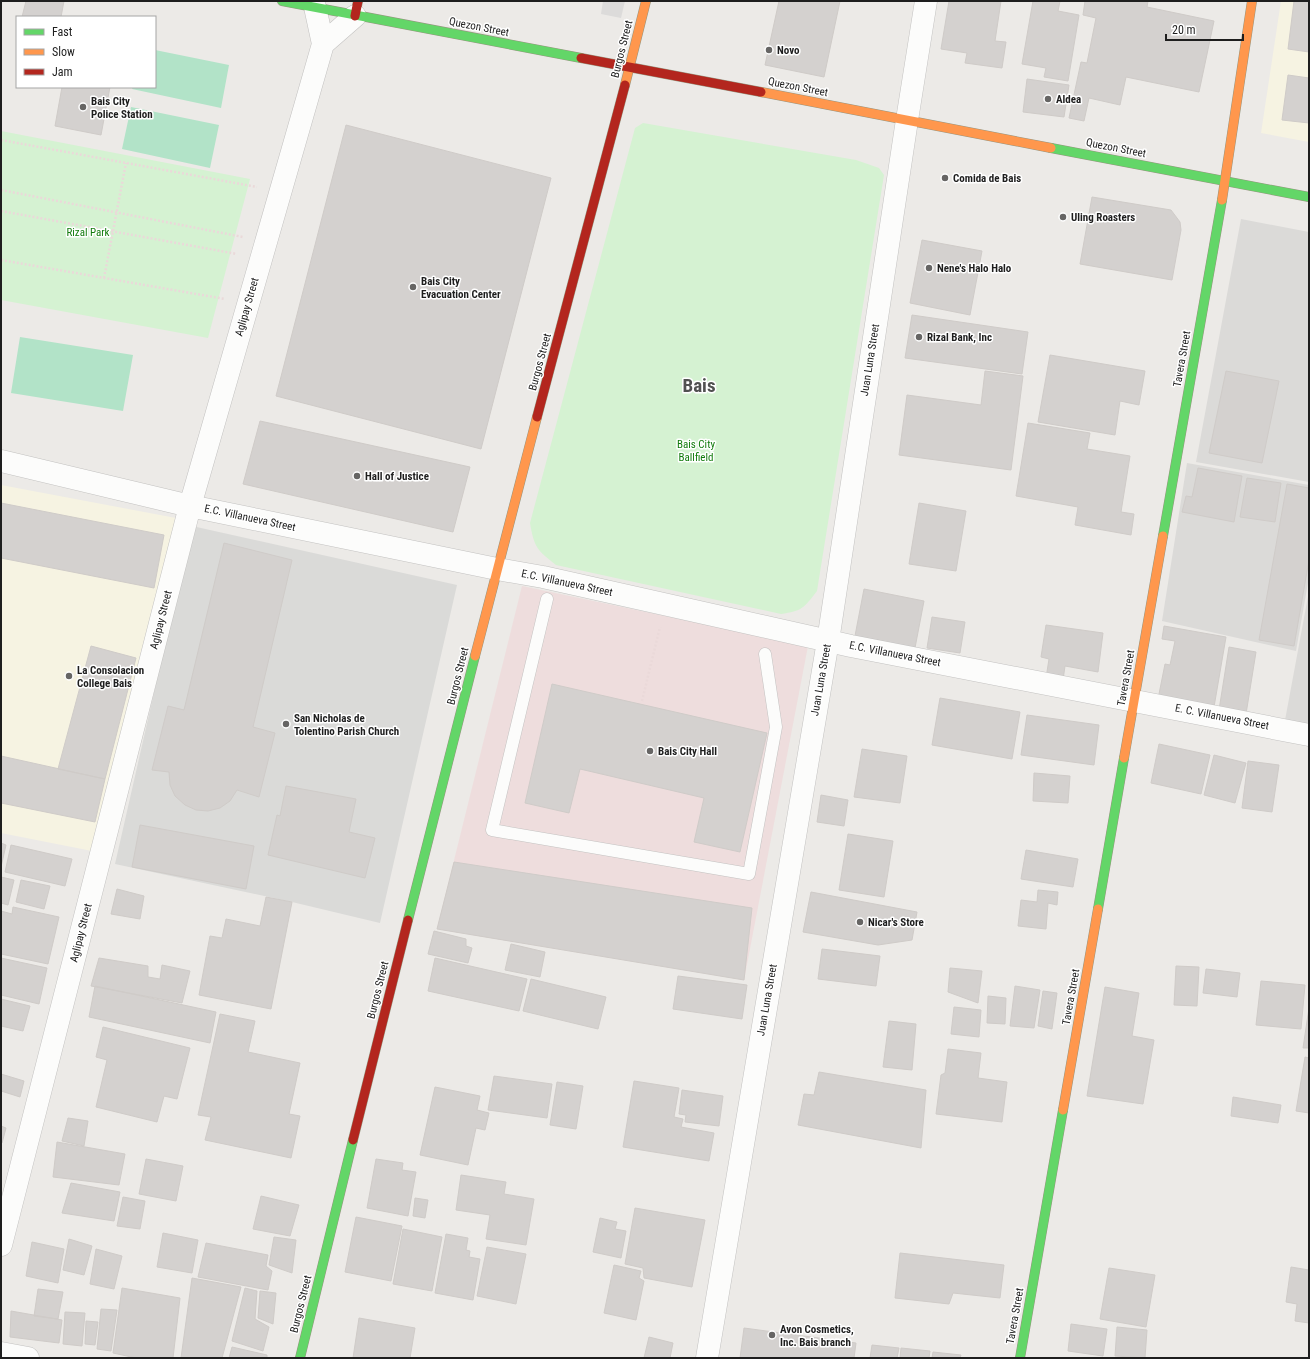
<svg xmlns="http://www.w3.org/2000/svg" width="1310" height="1359" font-family="'Roboto Condensed',sans-serif">
<style>
.residential{fill:#dbdad8}
.commercial{fill:#edd}
.education{fill:#f6f3e2}
.religious{fill:#dadad8}
.park{fill:#d5f2d2}
.pitch{fill:#b2e3c8}
.parking{fill:#dcdbda}
.building{fill:#d4d1cf;stroke:#cfcbc8}
.lines{fill:none;stroke-linecap:round;stroke-linejoin:round}
.lane-casing{stroke:#c3c2c1;stroke-width:13}
.street-casing{stroke:#c3c2c1;stroke-width:23}
.fast-casing{stroke:#96957f;stroke-width:10}
.slow-casing{stroke:#96957f;stroke-width:10}
.jam-casing{stroke:#96957f;stroke-width:10}
.path{stroke:#ead9d9;stroke-width:2.5;stroke-dasharray:2 2;stroke-linecap:butt}
.lane{stroke:#fcfcfb;stroke-width:12}
.street{stroke:#fcfcfb;stroke-width:22}
.fast{stroke:#63d668;stroke-width:9}
.slow{stroke:#ff974d;stroke-width:9}
.jam{stroke:#b3261e;stroke-width:9}
.poi-dot{fill:#666564;stroke:#fff;stroke-width:1.5}
.labels{text-anchor:middle;dominant-baseline:central;stroke-width:3;stroke-linejoin:round;paint-order:stroke}
.street-label{font-size:11px;fill:#1e1e1e;stroke:#fff}
.poi-label{font-size:11px;font-weight:bold;fill:#1e1e1e;stroke:#fff;text-anchor:start}
.park-label{font-size:11px;fill:#117b0c;stroke:#fff}
.town-label{font-size:19px;font-weight:bold;fill:#515151;stroke:#fff}
</style>
<rect width="100%" height="100%" fill="#eceae7"/>
<!-- residential -->
<path class="residential" d="M1241,219l68,13v250l-113,-20z
M1187,463l122,22v92l-13,74 -134,-30z
M1309,591v145l-26,-5z"/>
<!-- commercial -->
<path class="commercial" d="M522,586l286,60 -64,334 -307,-51z"/>
<!-- education -->
<path class="education" d="M1281,1h28v141l-48,-9z
M1,485l175,33 -84,333 -91,-18z"/>
<!-- religious -->
<path class="religious" d="M192,526l265,59 -77,338 -88,-21 -177,-38z"/>
<!-- park -->
<path class="park" d="M643,123l213,37 23,8 5,7 -67,416c-13,17 -15,20 -36,23l-225,-49c-19,-15 -22,-18 -26,-42l105,-395z
M1,131l249,48 -42,159 -207,-38z"/>
<!-- pitch -->
<path class="pitch" d="M155,50l74,15 -8,43 -89,-19 1,-2h22z
M131,107l88,18 -9,43 -88,-19z
M20,337l113,18 -10,56 -112,-18z"/>
<!-- parking -->
<path class="parking" d="M603,1h22l-4,17 -20,-4z"/>
<!-- building -->
<path class="building" d="M26,1h38l-3,16h-39z
M779,1h61l-16,76 -59,-12z
M949,1h52l-6,40 11,1 -4,26 -37,-5 2,-10 -26,-4z
M1033,1h27l-2,10 21,4 -11,66 -24,-4 2,-9 -24,-4z
M1085,1h63l-1,6 67,14 -15,71 -73,-15 -6,28 -31,-7 -5,23 -15,-3 12,-56 6,1 9,-45 -13,-3z
M1294,1h15v51l-21,-3z
M1288,75l21,3v45l-27,-3z
M1027,79l42,6 -5,32 -41,-5z
M62,87h48l-9,48 -46,-9z
M346,125l205,53 -70,271 -205,-53z
M1092,197l79,13 9,12 1,8 -9,50 -92,-16z
M922,240l60,11 -12,64 -60,-12z
M912,315l116,17 -6,42 -117,-16z
M1050,355l95,16 -6,34 -19,-4 -5,34 -77,-13z
M985,371l38,5 -12,94 -112,-15 8,-60 74,10z
M1226,371l53,10 -17,82 -53,-10z
M260,421l210,46 -17,65 -210,-48z
M1028,423l62,10 -3,16 43,7 -9,56 13,2 -3,21 -56,-10 3,-18 -62,-11z
M1198,468l44,8 -8,46 -52,-10 4,-16 6,1z
M1247,478l34,5 -6,39 -35,-5z
M1287,484l22,4v72l-15,86 -35,-6z
M1,503l163,32 -10,53 -153,-30z
M919,503l47,8 -10,60 -47,-7z
M224,543l68,17 -39,167 22,6 -16,64 -22,-7 -7,11 -10,7 -12,3 -12,-1 -11,-5 -10,-9 -5,-11 -1,-13 -17,-2 16,-64 16,4z
M864,589l60,12 -10,52 -60,-12z
M932,617l33,5 -5,31 -33,-5z
M1046,625l57,8 -5,39 -33,-6 -2,14 -17,-2 3,-19 -8,-2z
M1164,626l62,11 -12,70 -56,-8 7,-35 5,1 5,-24 -13,-2z
M91,646l45,12 -31,121 -47,-10z
M1229,647l27,5 -10,62 -27,-4z
M552,684l215,49 -27,119 -46,-10 10,-44 -124,-29 -11,44 -44,-10z
M940,698l80,14 -8,47 -80,-14z
M1027,715l72,10 -5,40 -73,-10z
M1159,744l51,11 -9,39 -50,-11z
M862,749l45,7 -7,47 -46,-6z
M1214,755l32,8 -11,40 -31,-8z
M1,756l104,23 -10,43 -94,-19z
M1248,761l31,4 -7,47 -30,-4z
M1034,773l36,3 -2,27 -35,-2z
M286,786l70,13 -7,33 26,6 -10,40 -97,-23 9,-40 3,1z
M821,795l27,5 -4,26 -27,-4z
M140,825l114,21 -8,43 -114,-22z
M848,834l45,7 -9,56 -45,-7z
M1,843l5,2 -5,22z
M11,845l61,14 -7,27 -60,-14z
M1026,850l52,9 -5,28 -52,-8z
M454,862l298,46 -8,72 -307,-51z
M1,877l13,3 -6,25 -7,-2z
M21,880l29,6 -6,23 -28,-7z
M117,889l27,7 -4,23 -29,-5z
M1038,890l20,2 -1,13 -9,-2 -2,26 -28,-3 3,-26 16,2z
M811,892l106,20 -5,28 -34,5 -75,-13z
M266,897l26,5 -21,107 -72,-14 11,-59 12,2 4,-19 34,7z
M13,907l46,10 -11,47 -47,-10v-43l11,3z
M434,931l32,8v7l6,2 -4,15 -40,-9z
M511,944l34,8 -5,25 -35,-7z
M822,949l58,7 -4,30 -58,-7z
M1,958l46,10 -8,36 -38,-9z
M99,958l49,8v11l12,2 2,-14 28,6 -8,32 -91,-17z
M435,958l92,21 -8,32 -91,-20z
M1176,966l23,1 -2,39 -23,-1z
M950,968l32,3 -4,32 -30,-11z
M1206,969l34,4 -3,24 -34,-4z
M678,976l69,9 -5,34 -69,-10z
M531,979l75,18 -8,32 -75,-18z
M1261,981l44,4 -4,44 -45,-4z
M95,986l121,26 -6,31 -121,-26z
M1015,986l25,4 -6,38 -24,-2z
M1105,987l34,6 -7,43 22,4 -11,64 -56,-8z
M1043,991l14,2 -5,36 -14,-3z
M988,996l18,2 -1,26 -18,-1z
M1,999l29,7 -7,25 -22,-5z
M954,1007l27,3 -2,27 -28,-3z
M1309,1008v40h-6z
M220,1014l35,7 -7,31 52,11 -11,51 11,2 -9,42 -86,-18 6,-23 -13,-2z
M889,1021l27,3 -4,46 -29,-3z
M103,1027l87,21 -13,51 -13,-3 -7,26 -61,-15 11,-47 -11,-3z
M948,1049l33,4 -3,25 29,4 -5,40 -66,-8 5,-39 4,-2z
M1305,1057l4,1v55l-13,-2z
M819,1072l107,18 -5,58 -123,-23 6,-31 10,1z
M1,1074l23,7 -4,16 -19,-6z
M494,1076l58,8 -5,34 -59,-8z
M634,1081l45,7 -5,29 9,2 -2,8 33,6 -5,28 -86,-14z
M557,1082l26,4 -7,43 -26,-4z
M435,1087l45,9 -3,14 12,3 -4,17 -9,-2 -8,37 -48,-10z
M682,1090l41,6 -4,30 -34,-4 1,-7 -7,-1z
M1233,1097l48,8 -3,18 -47,-7z
M68,1118l20,3 -4,25 -22,-5z
M1,1126l5,2 -4,15h-1z
M57,1142l68,12 -6,31 -66,-8z
M146,1159l37,7 -7,35 -37,-7z
M376,1159l27,4 -1,7 14,2 -8,44 -41,-8z
M461,1175l45,7 -2,12 30,5 -8,46 -40,-6 4,-24 -34,-5z
M71,1183l49,9 -6,29 -52,-8z
M261,1196l38,9 -9,31 -37,-7z
M123,1197l22,4 -5,28 -23,-3z
M415,1198l13,2 -3,18 -12,-2z
M635,1208l70,12 -13,67 -48,-9 -1,-10 -18,-4z
M356,1217l46,9 -11,55 -46,-9z
M600,1218l17,4 -2,7 11,2 -5,27 -28,-6z
M403,1229l39,8 -10,54 -39,-7z
M163,1233l35,7 -6,33 -35,-6z
M446,1234l22,4 -2,12 4,1 -1,6 11,2 -7,41 -38,-7z
M274,1237l22,3 -4,33 -23,-8z
M69,1239l23,7 -8,29 -21,-5z
M32,1242l32,7 -6,34 -32,-7z
M206,1243l62,12 -2,11 6,5 -4,19 -70,-13z
M487,1247l39,7 -10,50 -39,-8z
M96,1249l26,7 -8,33 -24,-5z
M900,1253l104,12 -4,33 -47,-5 -4,11 -54,-6z
M614,1265l27,6 -2,7 5,3 -8,39 -32,-7z
M1291,1267l18,3v53l-14,-2 2,-17 -11,-2z
M1109,1268l46,7 -9,52 -46,-8z
M192,1278l49,9 -19,71h-41z
M122,1288l58,10 -7,60h-37l-23,-5z
M245,1288l12,3 -2,28 14,8 -6,24 -31,-10z
M38,1289l25,3 -5,27 -24,-3z
M260,1291l16,2 -3,31 -15,-6z
M101,1309l16,1 -6,41 -14,-2z
M11,1311l51,9 -3,23 -49,-6z
M65,1312l20,1 -3,33 -19,-2z
M359,1318l56,10 -5,30h-57z
M86,1321l12,1 -3,23 -10,-1z
M1071,1324l36,5 -4,27 -35,-5z
M1117,1327l30,3 -2,28 -30,-2z
M744,1328l112,15 -2,15h-114z
M649,1337l24,6 -3,15h-26z
M872,1345l27,3 -2,10h-27z
M232,1347l35,8v3h-38z
M901,1348l29,3 -1,7h-29z
M933,1352l28,3 -1,3h-28z"/>
<g class="lines">
<!-- lane casing -->
<g class="lane-casing">
<path id="lane" d="M547,599l-55,231 257,44 27,-147 -11,-73"/>
</g>
<!-- street casing -->
<g class="street-casing">
<path id="street" d="M323,44l32,-28
M1,461l189,45 307,63 46,8 308,69 458,89
M1,1245l189,-739 133,-462 -8,-37
M1,1353l27,5
M707,1358l121,-717 79,-521 19,-119"/>
</g>
<!-- fast casing -->
<g class="fast-casing">
<path id="fast" d="M282,1l299,57
M1051,148l258,49
M1163,536l59,-336
M1098,909l26,-151
M408,920l67,-264
M300,1358l53,-218
M1020,1358l43,-248"/>
</g>
<!-- slow casing -->
<g class="slow-casing">
<path id="slow" d="M625,85l21,-84
M761,92l290,56
M1222,200l30,-199
M475,656l62,-239
M1124,758l39,-222
M1063,1110l35,-201"/>
</g>
<!-- jam casing -->
<g class="jam-casing">
<path id="jam" d="M355,16l3,-15
M581,58l180,34
M537,417l88,-332
M353,1140l55,-220"/>
</g>
<!-- path -->
<path class="path" d="M1,140l256,47
M1,190l242,47
M1,211l236,43
M1,260l224,39
M104,278l22,-115
M642,701l18,-74"/>
<!-- lane -->
<use href="#lane" class="lane"/>
<!-- street -->
<use href="#street" class="street"/>
<!-- fast -->
<use href="#fast" class="fast"/>
<!-- slow -->
<use href="#slow" class="slow"/>
<!-- jam -->
<use href="#jam" class="jam"/>
</g>
<!-- markers -->
<g class="poi-dot">
<circle cx="769" cy="50" r="4"/>
<circle cx="1048" cy="99" r="4"/>
<circle cx="83" cy="107" r="4"/>
<circle cx="945" cy="178" r="4"/>
<circle cx="1063" cy="217" r="4"/>
<circle cx="929" cy="268" r="4"/>
<circle cx="413" cy="287" r="4"/>
<circle cx="919" cy="337" r="4"/>
<circle cx="357" cy="476" r="4"/>
<circle cx="69" cy="676" r="4"/>
<circle cx="286" cy="724" r="4"/>
<circle cx="650" cy="751" r="4"/>
<circle cx="860" cy="922" r="4"/>
<circle cx="772" cy="1335" r="4"/>
</g>
<g class="labels">
<!-- street labels -->
<g class="street-label">
<text transform="translate(479 27) rotate(11)">Quezon Street</text>
<text transform="translate(622 49) rotate(-76)">Burgos Street</text>
<text transform="translate(798 87) rotate(11)">Quezon Street</text>
<text transform="translate(1116 148) rotate(11)">Quezon Street</text>
<text transform="translate(247 307) rotate(-74)">Aglipay Street</text>
<text transform="translate(1182 359) rotate(-80)">Tavera Street</text>
<text transform="translate(870 360) rotate(-81)">Juan Luna Street</text>
<text transform="translate(540 362) rotate(-75)">Burgos Street</text>
<text transform="translate(250 518) rotate(12)">E.C. Villanueva Street</text>
<text transform="translate(567 583) rotate(12)">E.C. Villanueva Street</text>
<text transform="translate(161 620) rotate(-76)">Aglipay Street</text>
<text transform="translate(895 654) rotate(11)">E.C. Villanueva Street</text>
<text transform="translate(458 676) rotate(-76)">Burgos Street</text>
<text transform="translate(1126 678) rotate(-80)">Tavera Street</text>
<text transform="translate(821 680) rotate(-80)">Juan Luna Street</text>
<text transform="translate(1222 717) rotate(11)">E. C. Villanueva Street</text>
<text transform="translate(81 933) rotate(-76)">Aglipay Street</text>
<text transform="translate(378 990) rotate(-76)">Burgos Street</text>
<text transform="translate(1071 997) rotate(-80)">Tavera Street</text>
<text transform="translate(767 1000) rotate(-80)">Juan Luna Street</text>
<text transform="translate(301 1304) rotate(-76)">Burgos Street</text>
<text transform="translate(1015 1316) rotate(-80)">Tavera Street</text>
</g>
<!-- poi labels -->
<g class="poi-label">
<text x="777" y="50">Novo</text>
<text x="1056" y="99">Aldea</text>
<text x="91" y="101">Bais City<tspan x="91" dy="13">Police Station</tspan></text>
<text x="953" y="178">Comida de Bais</text>
<text x="1071" y="217">Uling Roasters</text>
<text x="937" y="268">Nene's Halo Halo</text>
<text x="421" y="281">Bais City<tspan x="421" dy="13">Evacuation Center</tspan></text>
<text x="927" y="337">Rizal Bank, Inc</text>
<text x="365" y="476">Hall of Justice</text>
<text x="77" y="670">La Consolacion<tspan x="77" dy="13">College Bais</tspan></text>
<text x="294" y="718">San Nicholas de<tspan x="294" dy="13">Tolentino Parish Church</tspan></text>
<text x="658" y="751">Bais City Hall</text>
<text x="868" y="922">Nicar's Store</text>
<text x="780" y="1329">Avon Cosmetics,<tspan x="780" dy="13">Inc. Bais branch</tspan></text>
</g>
<!-- park labels -->
<g class="park-label">
<text x="88" y="232">Rizal Park</text>
<text x="696" y="444">Bais City<tspan x="696" dy="13">Ballfield</tspan></text>
</g>
<!-- town labels -->
<g class="town-label">
<text x="699" y="385">Bais</text>
</g>
</g>
<!-- border -->
<rect width="1310" height="1359" fill="none" stroke="#1e1e1e" stroke-width="4"/>
<!-- legend -->
<rect x="16" y="16" width="140" height="72" fill="#ffffff" stroke="#a5a5a5"/>
<rect x="24" y="29" width="20" height="6" fill="#63d668" stroke="#a5a5a5"/>
<text x="52" y="36" font-size="12" fill="#1e1e1e">Fast</text>
<rect x="24" y="49" width="20" height="6" fill="#ff974d" stroke="#a5a5a5"/>
<text x="52" y="56" font-size="12" fill="#1e1e1e">Slow</text>
<rect x="24" y="69" width="20" height="6" fill="#b3261e" stroke="#a5a5a5"/>
<text x="52" y="76" font-size="12" fill="#1e1e1e">Jam</text>
<!-- scale -->
<path d="M1166 34v6h77v-6" fill="none" stroke="#1e1e1e" stroke-width="2"/>
<text x="1172" y="34" font-size="12" fill="#1e1e1e" stroke="#ffffff" stroke-width="3" paint-order="stroke">20 m</text>
</svg>
